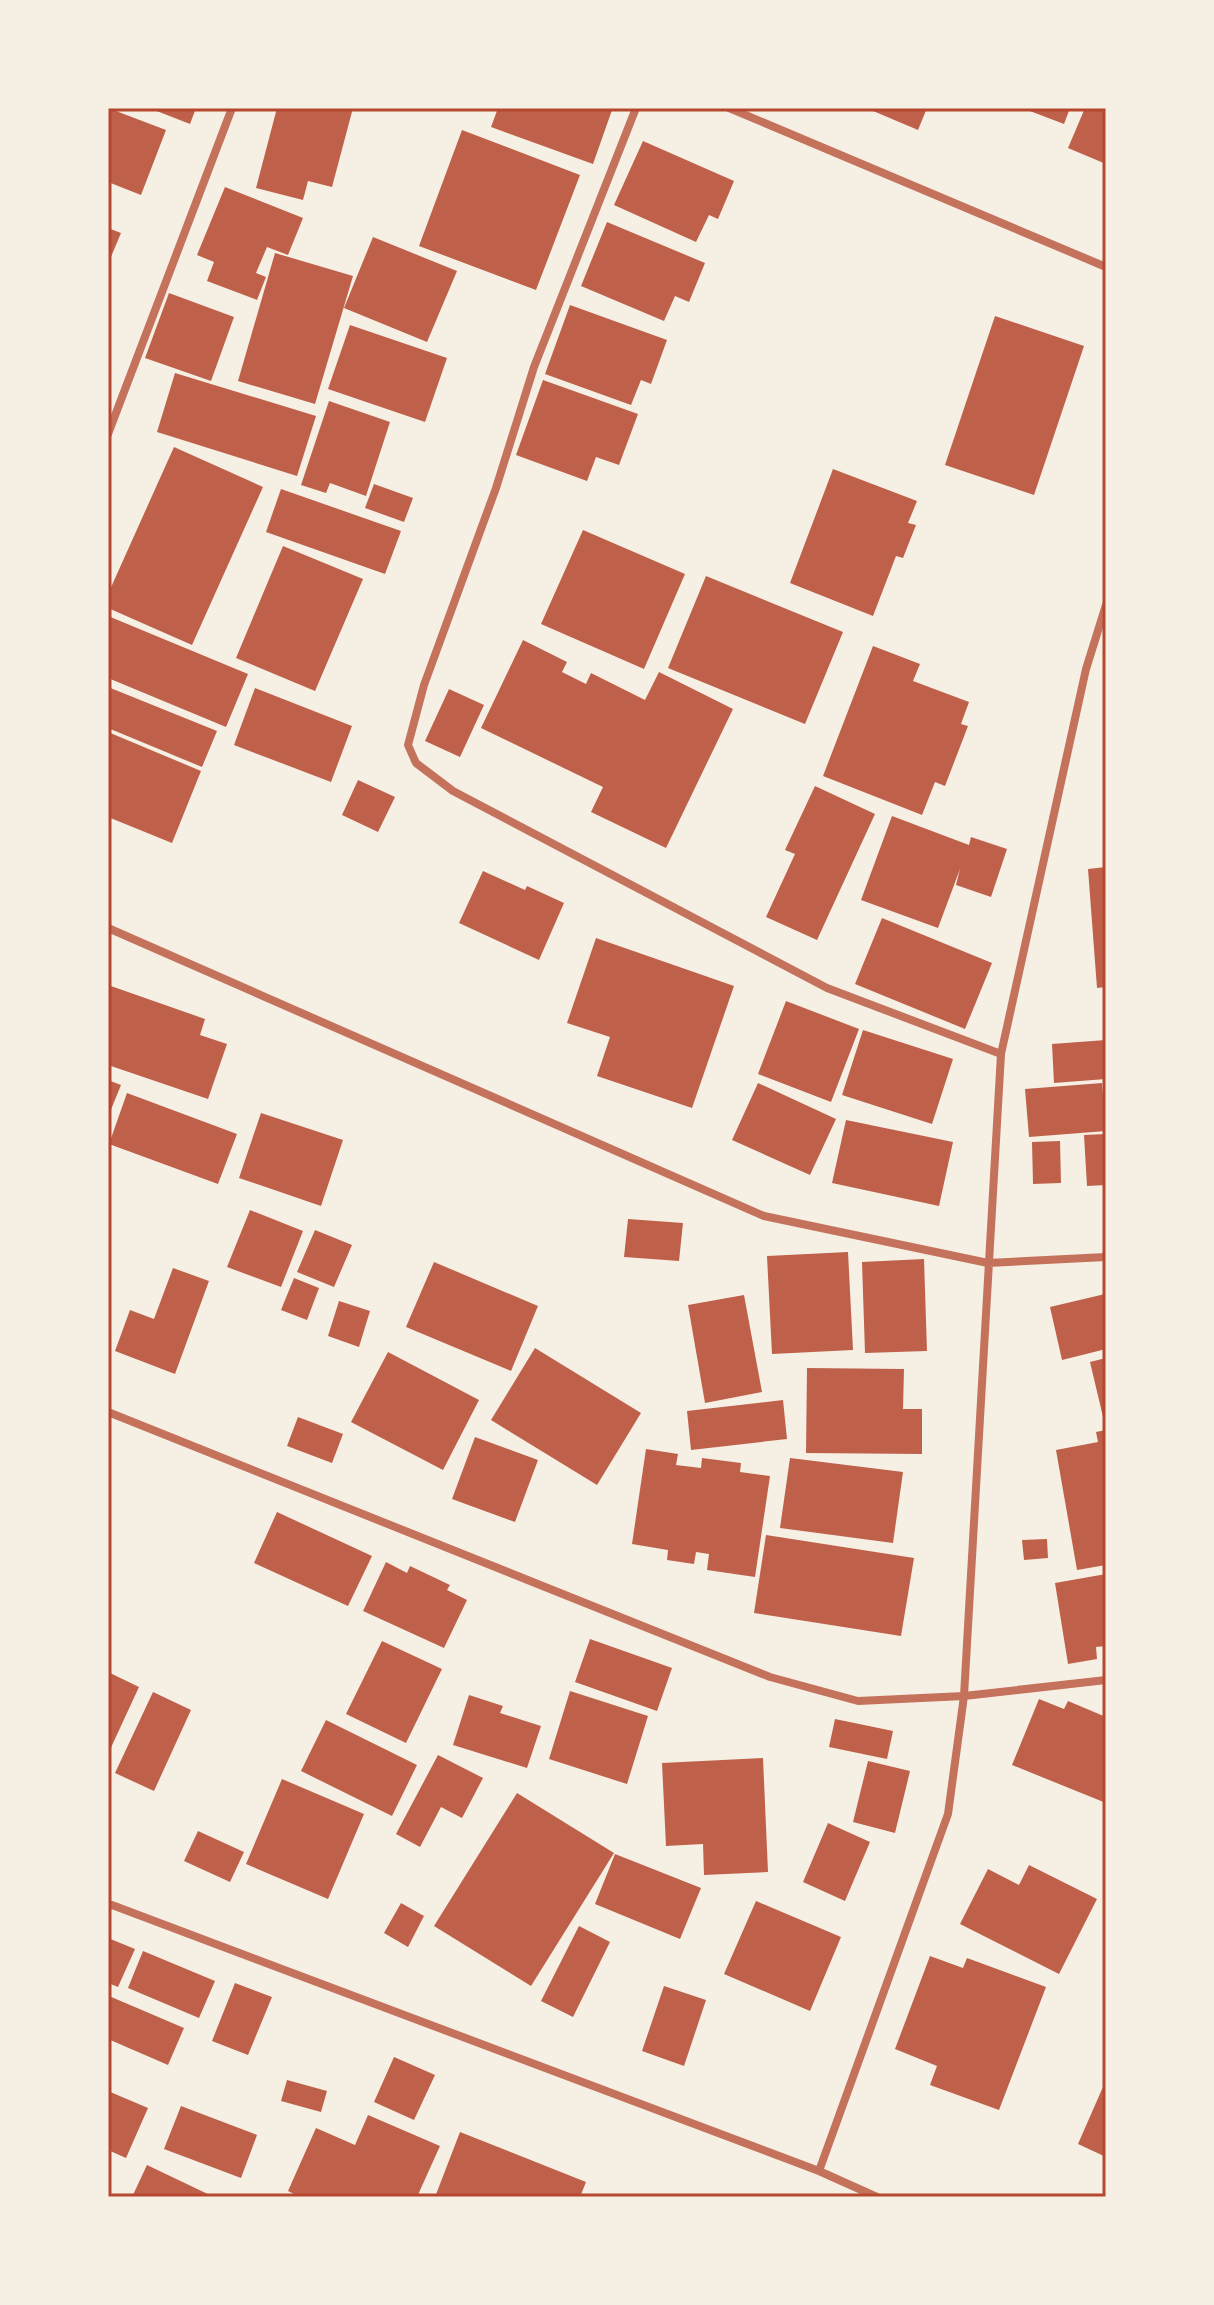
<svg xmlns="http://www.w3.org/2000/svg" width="1214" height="2305" font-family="'Fira Sans',sans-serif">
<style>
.building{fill:#bf614a}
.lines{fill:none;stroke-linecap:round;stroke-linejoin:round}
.minor{stroke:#c5725c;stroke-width:8}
.neatline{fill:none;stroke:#b5482f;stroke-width:3}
</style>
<rect width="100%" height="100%" fill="#f6efe4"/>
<!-- building -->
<path class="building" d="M108,108l58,22 -25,65 -33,-13z
M149,108h47l-6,16z
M277,108h76l-21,79 -24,-6 -5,19 -47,-12z
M498,108h108l6,2 -19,54 -102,-37z
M866,108h61l-9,22z
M1022,108h48l-6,16z
M1085,108h21v56l-38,-16z
M462,130l118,45 -44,115 -117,-44z
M643,141l91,40 -16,38 -9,-4 -13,27 -82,-37z
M225,187l78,31 -15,37 -21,-8 -11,26 10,4 -9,23 -50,-19 7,-19 -17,-7z
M607,222l98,41 -16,39 -14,-6 -11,25 -83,-35z
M108,228l13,5 -13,31z
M373,237l84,34 -30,71 -83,-34z
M275,253l78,23 -38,128 -77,-23z
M169,293l65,24 -23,64 -66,-23z
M570,305l97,35 -16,44 -10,-4 -10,25 -86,-31z
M995,316l89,30 -50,149 -89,-30z
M350,325l97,33 -22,64 -97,-33z
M175,373l141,43 -19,60 -140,-44z
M543,380l95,34 -19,51 -23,-8 -9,24 -71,-26z
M329,401l61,21 -24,74 -36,-13 -4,10 -25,-8z
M174,447l89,40 -71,158 -84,-37v-14z
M833,469l84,32 -9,22 8,2 -13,33 -7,-2 -23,60 -83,-33z
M374,484l39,14 -9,24 -39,-14z
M281,489l120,42 -16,43 -119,-42z
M583,530l102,44 -41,95 -103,-45z
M283,546l80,33 -48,112 -79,-33z
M706,576l137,56 -38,92 -137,-56z
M108,616l140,58 -22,53 -118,-49z
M523,640l44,22 -5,10 24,12 5,-11 54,27 14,-28 74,37 -67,139 -75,-36 12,-25 -122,-59z
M873,646l47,18 -7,17 56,21 -8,22 7,2 -23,60 -10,-4 -13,33 -99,-39z
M108,687l109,44 -15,36 -94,-39z
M255,688l97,38 -21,56 -97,-37z
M449,689l35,16 -24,52 -35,-16z
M108,732l93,39 -29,72 -64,-26z
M358,780l37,17 -17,35 -36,-17z
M815,786l60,28 -58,126 -51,-23 29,-63 -10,-4z
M892,816l77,29 2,-8 36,12 -16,48 -35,-12 4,-16 -22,59 -77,-28z
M1106,867v120l-9,1 -9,-119z
M483,871l42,19 2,-4 37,17 -25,57 -80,-37z
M882,918l110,45 -27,66 -110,-45z
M596,938l138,48 -42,122 -95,-32 13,-39 -43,-14z
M108,985l97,34 -5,16 27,9 -19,55 -100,-34z
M786,1001l73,28 -28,73 -73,-28z
M863,1030l90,29 -21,65 -90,-29z
M1106,1040v39l-52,4 -2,-39z
M108,1080l13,5 -13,32z
M758,1083l78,36 -26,56 -78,-35z
M1102,1083l4,48 -77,6 -4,-48z
M127,1093l110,41 -19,50 -109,-40z
M261,1113l82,27 -22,66 -82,-28z
M846,1120l107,22 -14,64 -107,-23z
M1106,1134v51l-19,1 -3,-51z
M1060,1141l1,42 -28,1 -1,-42z
M250,1210l53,21 -22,56 -54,-20z
M628,1219l55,4 -4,38 -55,-4z
M315,1230l37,15 -18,42 -37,-15z
M848,1252l5,98 -81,4 -5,-98z
M924,1259l3,92 -62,2 -3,-91z
M434,1262l104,44 -27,65 -105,-44z
M173,1268l36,13 -34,93 -60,-23 15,-41 24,9z
M294,1278l25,10 -12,32 -26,-10z
M1105,1294l1,55 -44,11 -12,-53z
M744,1295l18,97 -57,11 -17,-98z
M339,1301l31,10 -11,36 -31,-11z
M535,1348l106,65 -44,72 -106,-65z
M388,1352l91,48 -36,70 -92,-48z
M1106,1358v58l-3,1 -13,-55z
M807,1368l97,1 -1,40h19v45l-116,-1z
M783,1400l4,39 -96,11 -4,-39z
M298,1417l45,17 -11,29 -45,-17z
M1106,1430v135l-29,5 -21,-120 42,-8 -2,-10z
M475,1437l63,23 -23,62 -63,-23z
M646,1449l32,5 -2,11 25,3 1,-10 39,5 -1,9 30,4 -15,101 -48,-7 2,-16 -13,-2 -2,12 -27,-4 1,-10 -36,-6z
M790,1458l113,14 -10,71 -113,-15z
M277,1512l95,44 -24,50 -94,-43z
M766,1535l148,23 -13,78 -147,-23z
M1047,1539l1,19 -24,2 -2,-20z
M386,1562l21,11 3,-7 40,19 -3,5 20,10 -23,48 -81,-37z
M1106,1574v72l-10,1 1,12 -29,5 -13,-81z
M590,1639l82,29 -15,43 -82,-29z
M382,1641l60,28 -36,74 -60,-29z
M108,1672l31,15 -31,67z
M570,1691l78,25 -21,68 -78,-25z
M153,1692l38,18 -37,81 -39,-18z
M469,1695l34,11 -3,7 41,13 -14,42 -74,-23z
M1039,1699l25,10 4,-8 38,16v86l-94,-38z
M835,1719l58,12 -6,28 -58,-12z
M326,1720l91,45 -25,51 -91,-45z
M438,1755l45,23 -21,40 -21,-11 -21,40 -24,-13z
M763,1758l5,114 -64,3 -1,-31 -37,2 -4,-83z
M868,1761l42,10 -15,62 -42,-11z
M282,1779l82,35 -36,85 -82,-35z
M517,1793l97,60 -83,133 -97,-60z
M828,1823l42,19 -25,59 -42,-19z
M198,1831l46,21 -14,30 -46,-21z
M615,1854l86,34 -21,51 -85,-35z
M1029,1865l68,34 -38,75 -99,-50 28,-55 31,16z
M756,1901l85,36 -31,74 -86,-37z
M401,1903l23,13 -16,31 -24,-14z
M579,1926l31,16 -37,75 -32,-16z
M108,1938l27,11 -17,38 -10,-4z
M143,1951l72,30 -16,37 -71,-30z
M930,1956l33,12 4,-10 79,29 -47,123 -69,-25 7,-19 -42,-17z
M235,1983l37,14 -24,58 -36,-14z
M664,1986l42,14 -22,66 -42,-15z
M109,1996l75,32 -16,37 -60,-26z
M394,2057l41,18 -21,45 -40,-18z
M287,2080l40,11 -6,21 -40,-11z
M1106,2080v77l-28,-13z
M108,2091l40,17 -22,50 -18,-8z
M181,2106l76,29 -16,43 -77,-29z
M368,2115l72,31 -23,51h-117l-12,-6 28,-63 39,17z
M460,2132l126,50 -6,15h-145z
M147,2165l67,32h-82z"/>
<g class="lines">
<!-- minor -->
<path class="minor" d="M636,108l-102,259 -38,121 -72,197 -16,60 8,18 37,28 374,197 174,66
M729,108l377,159
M108,434l124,-326
M108,928l656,288 224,47 118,-6
M108,1412l662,265 88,24 106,-5 142,-16
M108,1906l4,-1 707,266 58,26
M819,2171l129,-357 16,-118 37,-642 85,-385 20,-64"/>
</g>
<!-- border -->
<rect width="1214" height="2305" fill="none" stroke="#f6efe4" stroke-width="220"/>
<rect x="110" y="110" width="994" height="2085" class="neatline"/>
</svg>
